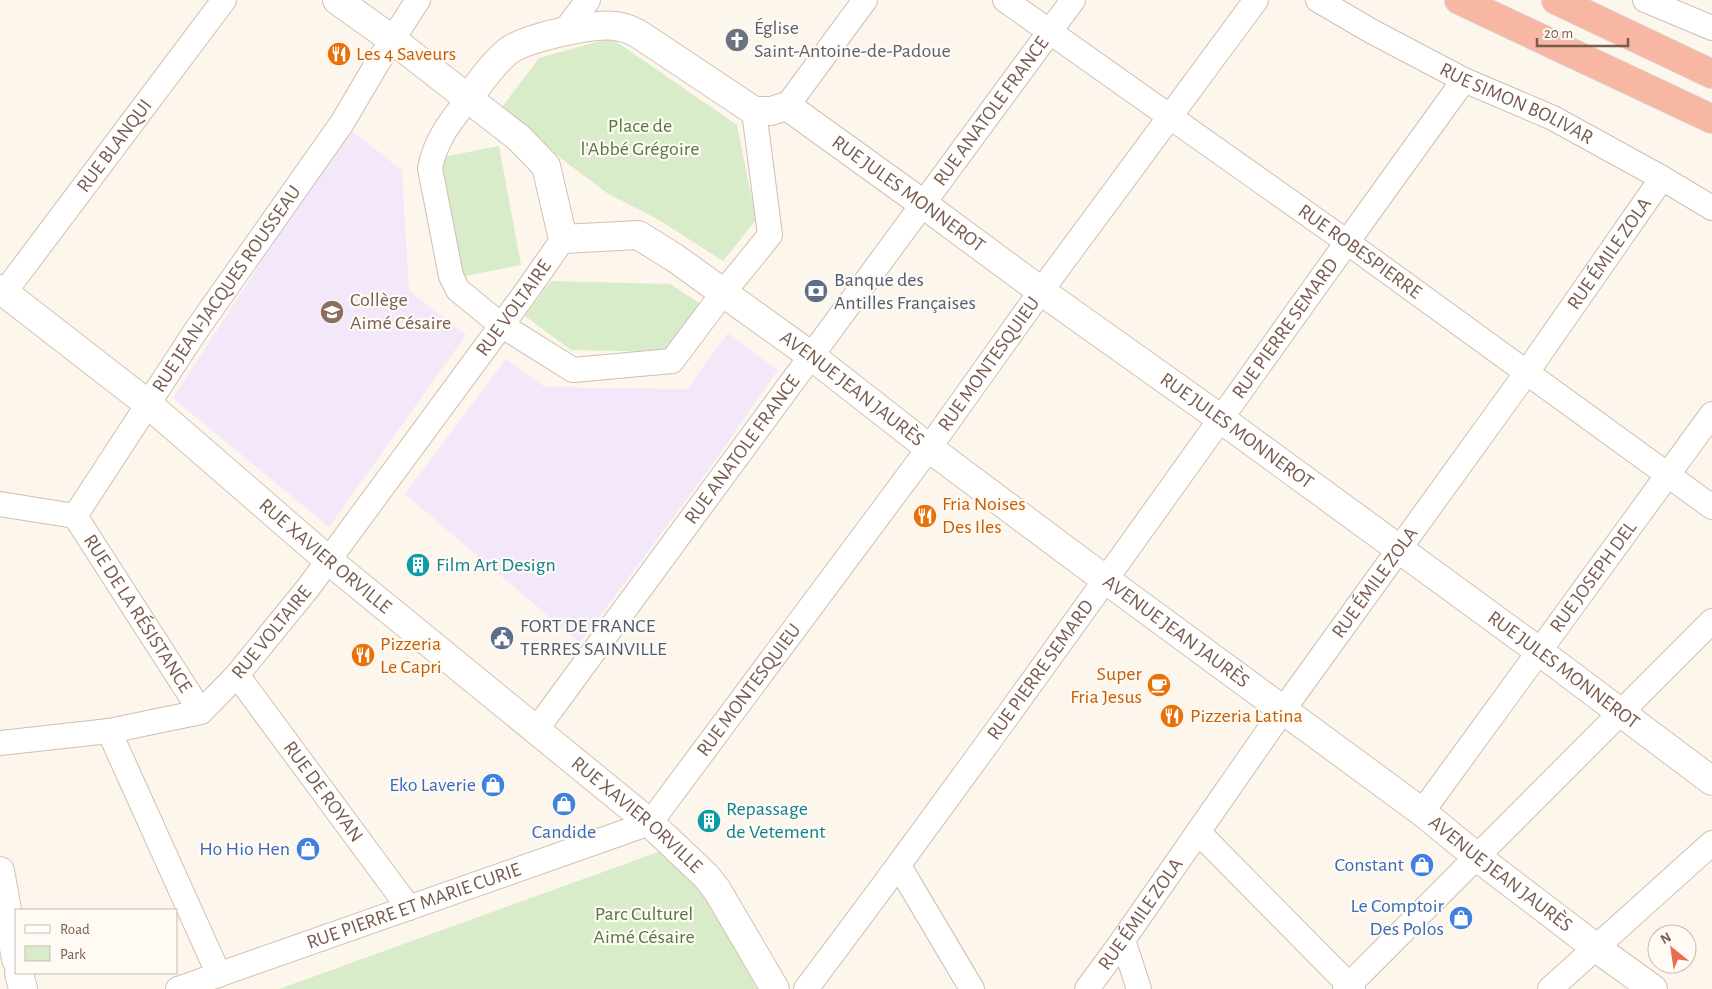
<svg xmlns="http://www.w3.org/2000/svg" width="1712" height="989" font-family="'Alegreya Sans',sans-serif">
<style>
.education{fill:#f3e8fa}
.green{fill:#d8ecc9}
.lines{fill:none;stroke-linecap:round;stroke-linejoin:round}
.street-casing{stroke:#d1beb0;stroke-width:26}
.secondary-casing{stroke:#d6c0b0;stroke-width:30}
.highway-casing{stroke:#dad1cd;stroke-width:30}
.street{stroke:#fff;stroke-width:24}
.secondary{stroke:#fff;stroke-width:28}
.highway{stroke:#f7b7a3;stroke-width:28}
.labels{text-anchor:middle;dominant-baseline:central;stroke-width:4.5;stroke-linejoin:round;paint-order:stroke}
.worship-label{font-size:20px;fill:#5b616d;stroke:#fffaf3;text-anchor:start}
.food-label{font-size:20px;fill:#c56008;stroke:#fffaf3;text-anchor:start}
.street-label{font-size:20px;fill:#7a5c4d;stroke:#fffaf3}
.park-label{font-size:20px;fill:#537a41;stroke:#fffaf3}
.service-label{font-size:20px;fill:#4e5e75;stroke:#fffaf3;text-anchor:start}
.education-label{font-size:20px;fill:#785e54;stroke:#fffaf3;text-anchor:start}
.culture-label{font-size:20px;fill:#0d838f;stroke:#fffaf3;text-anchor:start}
.shop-label{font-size:20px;fill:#366cbe;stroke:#fffaf3;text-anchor:end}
</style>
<rect width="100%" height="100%" fill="#fdf6ec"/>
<!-- education -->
<path class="education" d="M348,128l54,42 7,121 57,44 -137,192 -156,-129z
M728,333l50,37 -71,102 -127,171 -175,-149 101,-135 39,28 142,2z"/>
<!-- green -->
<path class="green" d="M611,38l126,87 19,95 -33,41 -64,-41 -52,-27 -44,-33 -61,-53 37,-49z
M499,146l22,119 -61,12 -22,-119z
M551,281l119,3 34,22 -33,46 -100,-2 -46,-34z
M661,851l42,41 54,97h-478z"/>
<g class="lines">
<!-- street casing -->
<g class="street-casing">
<g id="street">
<path id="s1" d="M1005,0l342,242 365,265"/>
<path id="s2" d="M1318,0l53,31 93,49 89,38 109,60 50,30"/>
<path d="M1645,0l67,28"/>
<path d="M564,32l24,-32"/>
<path d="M468,99c-18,23 -32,40 -38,69l21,108 7,14 43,35 72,45 99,-9 51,-68 47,-58 -16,-124"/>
<path d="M787,106l78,-106"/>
<path id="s3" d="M4,293l220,-293"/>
<path id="s4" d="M0,504l75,12 120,-184 147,-209 36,-61 40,-62"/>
<path id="s5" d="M75,516l126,196"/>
<path id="s6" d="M237,675l172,233"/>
<path id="s7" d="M536,730l537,-730"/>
<path d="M109,731l110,244"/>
<path id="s8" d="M0,743l109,-12 92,-19 36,-37 71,-87 218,-296 37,-53"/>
<path id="s9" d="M1422,812l290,-398"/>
<path d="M1198,832l155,157"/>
<path d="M899,866l73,123"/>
<path d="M1123,940l16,49"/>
<path id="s10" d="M178,989l472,-166 279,-375 112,-157 215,-291"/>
<path id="s11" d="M806,989c225,-299 438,-606 658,-909"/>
<path id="s12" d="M1087,989l36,-49 160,-230 244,-338 135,-194"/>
<path d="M1345,989l367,-368"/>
<path d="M1550,989l162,-146"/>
</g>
</g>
<!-- secondary casing -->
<g class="secondary-casing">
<g id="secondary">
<path id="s13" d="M337,0l56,40 126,98 27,28 17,73 75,-4 37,23 135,97 119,93 154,115 339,249 55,45 118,90 58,42"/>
<path id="s14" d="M468,99c12,-17 24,-34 39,-47 17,-14 86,-29 108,-26 11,1 19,5 28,11l111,74h17l16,-5 136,98 118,87 180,128 319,233 172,129"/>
<path id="s15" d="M0,289l148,115 180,156 322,263 56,53 11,14 58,99"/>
<path d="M0,871l16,88"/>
<path d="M19,973l4,16"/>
</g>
</g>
<!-- highway casing -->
<g class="highway-casing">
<path id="highway" d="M1459,0l253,119
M1556,0l156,74"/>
</g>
<!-- street -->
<use href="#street" class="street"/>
<!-- secondary -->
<use href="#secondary" class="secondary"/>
<!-- highway -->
<use href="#highway" class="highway"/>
</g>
<!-- icons -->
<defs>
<g id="church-disc" transform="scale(1.25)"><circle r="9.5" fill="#6b7280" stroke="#fffaf3"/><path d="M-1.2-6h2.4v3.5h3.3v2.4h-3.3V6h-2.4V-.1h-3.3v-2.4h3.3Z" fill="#fff"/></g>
<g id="restaurant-disc" transform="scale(1.25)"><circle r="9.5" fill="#e8710a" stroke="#fffaf3"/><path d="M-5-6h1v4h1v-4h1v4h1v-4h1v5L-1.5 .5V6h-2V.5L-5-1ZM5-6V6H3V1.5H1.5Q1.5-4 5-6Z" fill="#fff"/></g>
<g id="bank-disc" transform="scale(1.25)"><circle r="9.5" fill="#5c6f8a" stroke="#fffaf3"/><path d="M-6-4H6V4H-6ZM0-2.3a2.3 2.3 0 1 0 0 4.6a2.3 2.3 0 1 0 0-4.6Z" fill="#fff"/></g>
<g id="school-disc" transform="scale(1.25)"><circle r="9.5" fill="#8d6e63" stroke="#fffaf3"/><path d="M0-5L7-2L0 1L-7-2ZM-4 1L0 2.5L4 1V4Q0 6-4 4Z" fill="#fff"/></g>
<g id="building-disc" transform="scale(1.25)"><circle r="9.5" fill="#0f9aa8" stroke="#fffaf3"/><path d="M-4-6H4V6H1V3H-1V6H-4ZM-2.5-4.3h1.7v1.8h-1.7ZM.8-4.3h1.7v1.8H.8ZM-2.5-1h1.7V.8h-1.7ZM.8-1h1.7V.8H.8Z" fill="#fff"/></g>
<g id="civic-disc" transform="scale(1.25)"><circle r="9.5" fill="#5c6f8a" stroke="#fffaf3"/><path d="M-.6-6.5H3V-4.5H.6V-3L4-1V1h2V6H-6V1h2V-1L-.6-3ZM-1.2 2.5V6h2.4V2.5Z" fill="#fff"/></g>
<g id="cafe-disc" transform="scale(1.25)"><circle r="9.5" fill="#e8710a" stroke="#fffaf3"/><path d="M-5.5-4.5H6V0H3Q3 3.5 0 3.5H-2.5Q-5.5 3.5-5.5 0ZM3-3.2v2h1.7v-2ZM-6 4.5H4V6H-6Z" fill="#fff"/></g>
<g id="shop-disc" transform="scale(1.25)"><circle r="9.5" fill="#3f7fe0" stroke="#fffaf3"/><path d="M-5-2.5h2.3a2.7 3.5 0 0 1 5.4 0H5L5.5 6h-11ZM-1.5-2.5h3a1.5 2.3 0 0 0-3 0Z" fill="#fff"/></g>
</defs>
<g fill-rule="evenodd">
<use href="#church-disc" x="737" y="40"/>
<use href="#restaurant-disc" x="339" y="54"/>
<use href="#bank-disc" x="816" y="291"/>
<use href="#school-disc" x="332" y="312"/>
<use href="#restaurant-disc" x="925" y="516"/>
<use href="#building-disc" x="418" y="565"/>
<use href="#civic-disc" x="502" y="638"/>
<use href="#restaurant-disc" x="363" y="655"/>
<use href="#cafe-disc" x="1159" y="685"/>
<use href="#restaurant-disc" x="1172" y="716"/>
<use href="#shop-disc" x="493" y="785"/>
<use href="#shop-disc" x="564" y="804"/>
<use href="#building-disc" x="709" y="821"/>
<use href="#shop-disc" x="308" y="849"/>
<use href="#shop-disc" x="1422" y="865"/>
<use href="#shop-disc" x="1461" y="918"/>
</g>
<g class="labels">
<!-- worship labels -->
<g class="worship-label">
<text x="754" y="28">Église<tspan x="754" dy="23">Saint-Antoine-de-Padoue</tspan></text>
</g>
<!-- food labels -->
<g class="food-label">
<text x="356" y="54">Les 4 Saveurs</text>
<text x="942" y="504">Fria Noises<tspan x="942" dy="23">Des Iles</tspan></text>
<text x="380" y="644">Pizzeria<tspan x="380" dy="23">Le Capri</tspan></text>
<text x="1142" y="674" text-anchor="end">Super<tspan x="1142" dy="23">Fria Jesus</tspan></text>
<text x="1190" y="716">Pizzeria Latina</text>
</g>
<!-- street labels -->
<g class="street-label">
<text stroke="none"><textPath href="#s2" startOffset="224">RUE SIMON BOLIVAR</textPath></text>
<text stroke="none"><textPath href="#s7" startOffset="768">RUE ANATOLE FRANCE</textPath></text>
<text stroke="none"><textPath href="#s3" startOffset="184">RUE BLANQUI</textPath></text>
<text stroke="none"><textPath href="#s14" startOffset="521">RUE JULES MONNEROT</textPath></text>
<text stroke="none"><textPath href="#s1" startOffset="435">RUE ROBESPIERRE</textPath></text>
<text stroke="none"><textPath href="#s12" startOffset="902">RUE ÉMILE ZOLA</textPath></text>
<text stroke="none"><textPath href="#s4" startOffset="349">RUE JEAN-JACQUES ROUSSEAU</textPath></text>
<text stroke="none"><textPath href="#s8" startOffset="715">RUE VOLTAIRE</textPath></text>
<text stroke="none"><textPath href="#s11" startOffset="816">RUE PIERRE SEMARD</textPath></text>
<text stroke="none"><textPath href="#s10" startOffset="1071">RUE MONTESQUIEU</textPath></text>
<text stroke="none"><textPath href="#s13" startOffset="681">AVENUE JEAN JAURÈS</textPath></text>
<text stroke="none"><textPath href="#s14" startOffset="926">RUE JULES MONNEROT</textPath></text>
<text stroke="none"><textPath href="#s7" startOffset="348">RUE ANATOLE FRANCE</textPath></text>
<text stroke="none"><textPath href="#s15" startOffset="421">RUE XAVIER ORVILLE</textPath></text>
<text stroke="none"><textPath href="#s9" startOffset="291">RUE JOSEPH DEL</textPath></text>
<text stroke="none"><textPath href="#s12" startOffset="498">RUE ÉMILE ZOLA</textPath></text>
<text stroke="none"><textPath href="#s5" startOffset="116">RUE DE LA RÉSISTANCE</textPath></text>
<text stroke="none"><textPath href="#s8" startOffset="310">RUE VOLTAIRE</textPath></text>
<text stroke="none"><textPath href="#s13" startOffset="1086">AVENUE JEAN JAURÈS</textPath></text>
<text stroke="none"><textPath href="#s11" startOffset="396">RUE PIERRE SEMARD</textPath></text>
<text stroke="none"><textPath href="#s14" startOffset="1331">RUE JULES MONNEROT</textPath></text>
<text stroke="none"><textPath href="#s10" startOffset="666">RUE MONTESQUIEU</textPath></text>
<text stroke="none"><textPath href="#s6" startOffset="145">RUE DE ROYAN</textPath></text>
<text stroke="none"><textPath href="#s15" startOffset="826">RUE XAVIER ORVILLE</textPath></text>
<text stroke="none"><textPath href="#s13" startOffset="1491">AVENUE JEAN JAURÈS</textPath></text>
<text stroke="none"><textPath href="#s10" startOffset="250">RUE PIERRE ET MARIE CURIE</textPath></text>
<text stroke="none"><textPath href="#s12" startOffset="92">RUE ÉMILE ZOLA</textPath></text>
</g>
<!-- park labels -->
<g class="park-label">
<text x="640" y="126">Place de<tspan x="640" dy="23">l'Abbé Grégoire</tspan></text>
<text x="644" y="914">Parc Culturel<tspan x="644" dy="23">Aimé Césaire</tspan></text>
</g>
<!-- service labels -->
<g class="service-label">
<text x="834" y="280">Banque des<tspan x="834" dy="23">Antilles Françaises</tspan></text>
<text x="520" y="626">FORT DE FRANCE<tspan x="520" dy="23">TERRES SAINVILLE</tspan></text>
</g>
<!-- education labels -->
<g class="education-label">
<text x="350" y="300">Collège<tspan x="350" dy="23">Aimé Césaire</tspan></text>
</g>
<!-- culture labels -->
<g class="culture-label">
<text x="436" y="565">Film Art Design</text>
<text x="726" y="809">Repassage<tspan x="726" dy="23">de Vetement</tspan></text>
</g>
<!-- shop labels -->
<g class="shop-label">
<text x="476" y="785">Eko Laverie</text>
<text x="564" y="832" text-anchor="middle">Candide</text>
<text x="290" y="849">Ho Hio Hen</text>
<text x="1404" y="865">Constant</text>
<text x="1444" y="906">Le Comptoir<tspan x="1444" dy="23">Des Polos</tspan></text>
</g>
</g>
<!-- legend -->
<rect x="15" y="909" width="162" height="65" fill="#fffaf3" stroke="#cabbb1"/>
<rect x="25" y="925" width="25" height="8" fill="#ffffff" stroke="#cabbb1"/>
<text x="60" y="934" font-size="15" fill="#7a5c4d">Road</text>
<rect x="25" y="946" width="25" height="15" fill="#d8ecc9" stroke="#cabbb1"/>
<text x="60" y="959" font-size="15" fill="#7a5c4d">Park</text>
<!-- north arrow -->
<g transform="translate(1672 949) rotate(330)"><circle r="24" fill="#fffaf3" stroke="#cabbb1"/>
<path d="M0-4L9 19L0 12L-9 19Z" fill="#e76f51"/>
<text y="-8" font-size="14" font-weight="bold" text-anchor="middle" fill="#7a5c4d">N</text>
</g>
<!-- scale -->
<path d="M1537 38v8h91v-8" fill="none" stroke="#7a5c4d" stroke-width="2.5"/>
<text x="1544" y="38" font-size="15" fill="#7a5c4d" stroke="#fffaf3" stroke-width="4" paint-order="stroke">20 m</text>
</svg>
